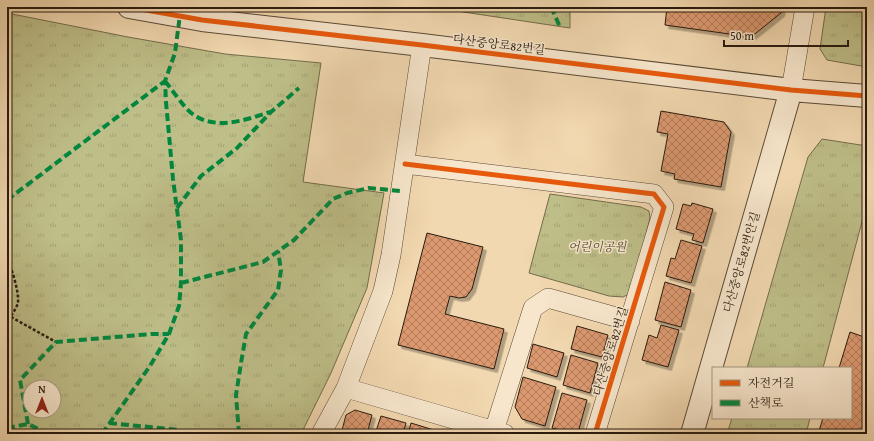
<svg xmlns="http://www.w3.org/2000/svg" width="874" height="441" font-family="'Gentium Book Plus','Noto Serif KR',serif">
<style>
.grass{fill:url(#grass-tufts);stroke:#736c4c;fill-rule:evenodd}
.building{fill:url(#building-cross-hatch);stroke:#281b0f;filter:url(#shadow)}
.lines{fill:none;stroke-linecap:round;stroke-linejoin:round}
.minor-casing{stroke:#5a4a37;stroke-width:20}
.tertiary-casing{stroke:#5a4a37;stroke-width:24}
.path{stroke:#281b0f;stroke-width:2.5;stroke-dasharray:3 2;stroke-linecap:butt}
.minor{stroke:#f7e6cc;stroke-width:19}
.tertiary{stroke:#f7e6cc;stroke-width:22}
.quiet{stroke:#00873e;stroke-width:4;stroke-dasharray:8 4;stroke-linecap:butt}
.cycleway-casing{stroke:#f7e6cc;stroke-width:8}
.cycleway{stroke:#e8590c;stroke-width:5}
.labels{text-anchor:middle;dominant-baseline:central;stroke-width:3;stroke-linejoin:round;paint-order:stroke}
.street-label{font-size:12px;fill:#281b0f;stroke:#f7e6cc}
.park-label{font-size:12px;font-style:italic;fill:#554c33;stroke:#f7e6cc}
</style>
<defs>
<pattern id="grass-tufts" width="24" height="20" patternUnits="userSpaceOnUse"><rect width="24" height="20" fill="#bebe88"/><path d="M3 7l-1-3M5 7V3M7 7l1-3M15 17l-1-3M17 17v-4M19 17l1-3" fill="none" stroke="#a3a374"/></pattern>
<pattern id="building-cross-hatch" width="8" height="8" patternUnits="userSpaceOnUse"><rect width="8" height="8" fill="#dc9970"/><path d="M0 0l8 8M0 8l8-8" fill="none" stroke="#b27c5a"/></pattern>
<filter id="shadow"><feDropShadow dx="3.5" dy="3.5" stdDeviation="0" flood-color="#0004"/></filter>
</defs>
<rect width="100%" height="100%" fill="#f2d8b0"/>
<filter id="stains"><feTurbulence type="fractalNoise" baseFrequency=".005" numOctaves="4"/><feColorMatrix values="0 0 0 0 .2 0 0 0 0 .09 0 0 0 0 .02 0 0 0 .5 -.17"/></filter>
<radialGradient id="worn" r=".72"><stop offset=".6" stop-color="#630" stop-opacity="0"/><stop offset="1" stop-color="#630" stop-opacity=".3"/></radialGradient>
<!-- grass -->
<path class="grass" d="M421,7h149v21l-120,-18z
M826,7h41v60l-40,-7 -7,-11z
M7,13l121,24 97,17 96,9 -18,119 81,11 -17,95 -36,85 -30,61h-294zM30,387h24v24h-24z
M822,139l45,7v57l-44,165h-76l61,-211z
M550,194l91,13 8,4 1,7 -19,75 -8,4 -14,-1 -80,-23z
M732,418h78l-4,16h-79z"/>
<!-- building -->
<path class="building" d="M667,7l67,1 -1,-1h49l-1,6 -30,24 -86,-12z
M661,111l63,11 7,10 -10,55 -47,-8 1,-5 -14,-3 7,-37 -11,-2z
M692,203l21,6 -10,34 -11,-3 2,-6 -18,-5 7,-25 8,2z
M427,233l56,14 -11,42 -6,8 -7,1 -9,-2 -5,18 59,15 -10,40 -96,-24z
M681,240l21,6 -11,37 -25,-7 5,-18 4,1z
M665,282l26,8 -10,37 -26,-7z
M661,325l18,5 -11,37 -26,-7 7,-25 8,3z
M577,326l31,9 -6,22 -31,-8z
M850,332l17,6v81l-5,15h-19l-9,-3 -1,3h-15l5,-16h28v-50h-12z
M533,344l31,9 -7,24 -30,-9z
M571,355l27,8 -8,30 -27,-8z
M523,377l33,10 -11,39 -23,-7 -7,-12z
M562,393l25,7 -8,29 -8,4 -19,-5z
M355,410l17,5 -5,19h-26l5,-19z
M381,416l25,7 -3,11h-28z
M411,423l26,8 -1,3h-28z"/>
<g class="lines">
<!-- minor casing -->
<g class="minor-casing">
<path id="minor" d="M791,90l14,-83
M405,164l249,30 10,13 -69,227
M346,388l159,46
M494,431l39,-123 15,-10 82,23
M321,434l25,-46 37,-97 8,-36 31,-210"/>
</g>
<!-- tertiary casing -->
<g class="tertiary-casing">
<path id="tertiary" d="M129,7l73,13 220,25 369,45 76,6
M692,434l99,-344"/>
</g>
<!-- path -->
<path class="path" d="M7,256c4,12 12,34 11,46 -1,6 -7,14 -11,19
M11,317l45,25"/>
<!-- minor -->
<use href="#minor" class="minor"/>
<!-- tertiary -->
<use href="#tertiary" class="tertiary"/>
<!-- quiet -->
<path class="quiet" d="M433,7l1,1
M551,7l9,20
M165,81c7,9 14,19 21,27 23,25 57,13 84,4
M7,200l158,-119
M177,208l24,-32 36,-28 34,-36 28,-24
M181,283l82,-21 31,-22 39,-41 14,-6 22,-5 32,3
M109,423l70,7 7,4
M28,424l-8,-44 36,-38 96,-8h17
M7,428l21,-4 21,10
M102,434l48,-68 19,-32 10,-28 2,-23v-43l-8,-61 -7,-77 -1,-21 10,-28 6,-46
M239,434l-3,-39 5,-32 5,-29 32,-44 3,-20 -3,-19"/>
<!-- cycleway casing -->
<g class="cycleway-casing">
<path id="cycleway" d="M129,7l73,13 220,25 369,45 76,6
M405,164l249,30 10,13 -69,227"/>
</g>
<!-- cycleway -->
<use href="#cycleway" class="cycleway"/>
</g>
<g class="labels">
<!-- street labels -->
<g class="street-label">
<text transform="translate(499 44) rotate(7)">다산중앙로82번길</text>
<text transform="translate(741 262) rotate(-74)">다산중앙로82번안길</text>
<text transform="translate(610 351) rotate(-73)">다산중앙로82번길</text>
</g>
<!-- park labels -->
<g class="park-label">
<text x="597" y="246">어린이공원</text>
</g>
</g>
<!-- margin -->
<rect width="874" height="441" fill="none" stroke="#f2d8b0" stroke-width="24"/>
<rect x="8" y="8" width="858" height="425" fill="none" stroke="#281b0f" stroke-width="2"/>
<rect x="12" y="12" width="850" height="417" fill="none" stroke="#281b0f"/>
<!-- legend -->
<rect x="712" y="367" width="140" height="52" fill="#f7e6cc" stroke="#a49580"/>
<rect x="720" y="380" width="20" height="6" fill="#e8590c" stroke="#a49580"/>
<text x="748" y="387" font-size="12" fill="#281b0f">자전거길</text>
<rect x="720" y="400" width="20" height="6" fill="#00873e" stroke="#a49580"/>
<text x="748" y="407" font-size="12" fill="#281b0f">산책로</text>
<!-- north arrow -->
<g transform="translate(42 399)"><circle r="19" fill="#f7e6cc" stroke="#a49580"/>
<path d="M0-3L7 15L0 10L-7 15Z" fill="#8f2418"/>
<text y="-6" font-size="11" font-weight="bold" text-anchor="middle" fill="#281b0f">N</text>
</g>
<!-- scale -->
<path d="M724 40v6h124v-6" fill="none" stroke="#281b0f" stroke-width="2"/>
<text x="730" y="40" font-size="12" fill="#281b0f" stroke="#f7e6cc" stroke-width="3" paint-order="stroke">50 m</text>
<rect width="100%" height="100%" filter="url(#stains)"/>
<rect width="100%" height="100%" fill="url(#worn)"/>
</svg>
